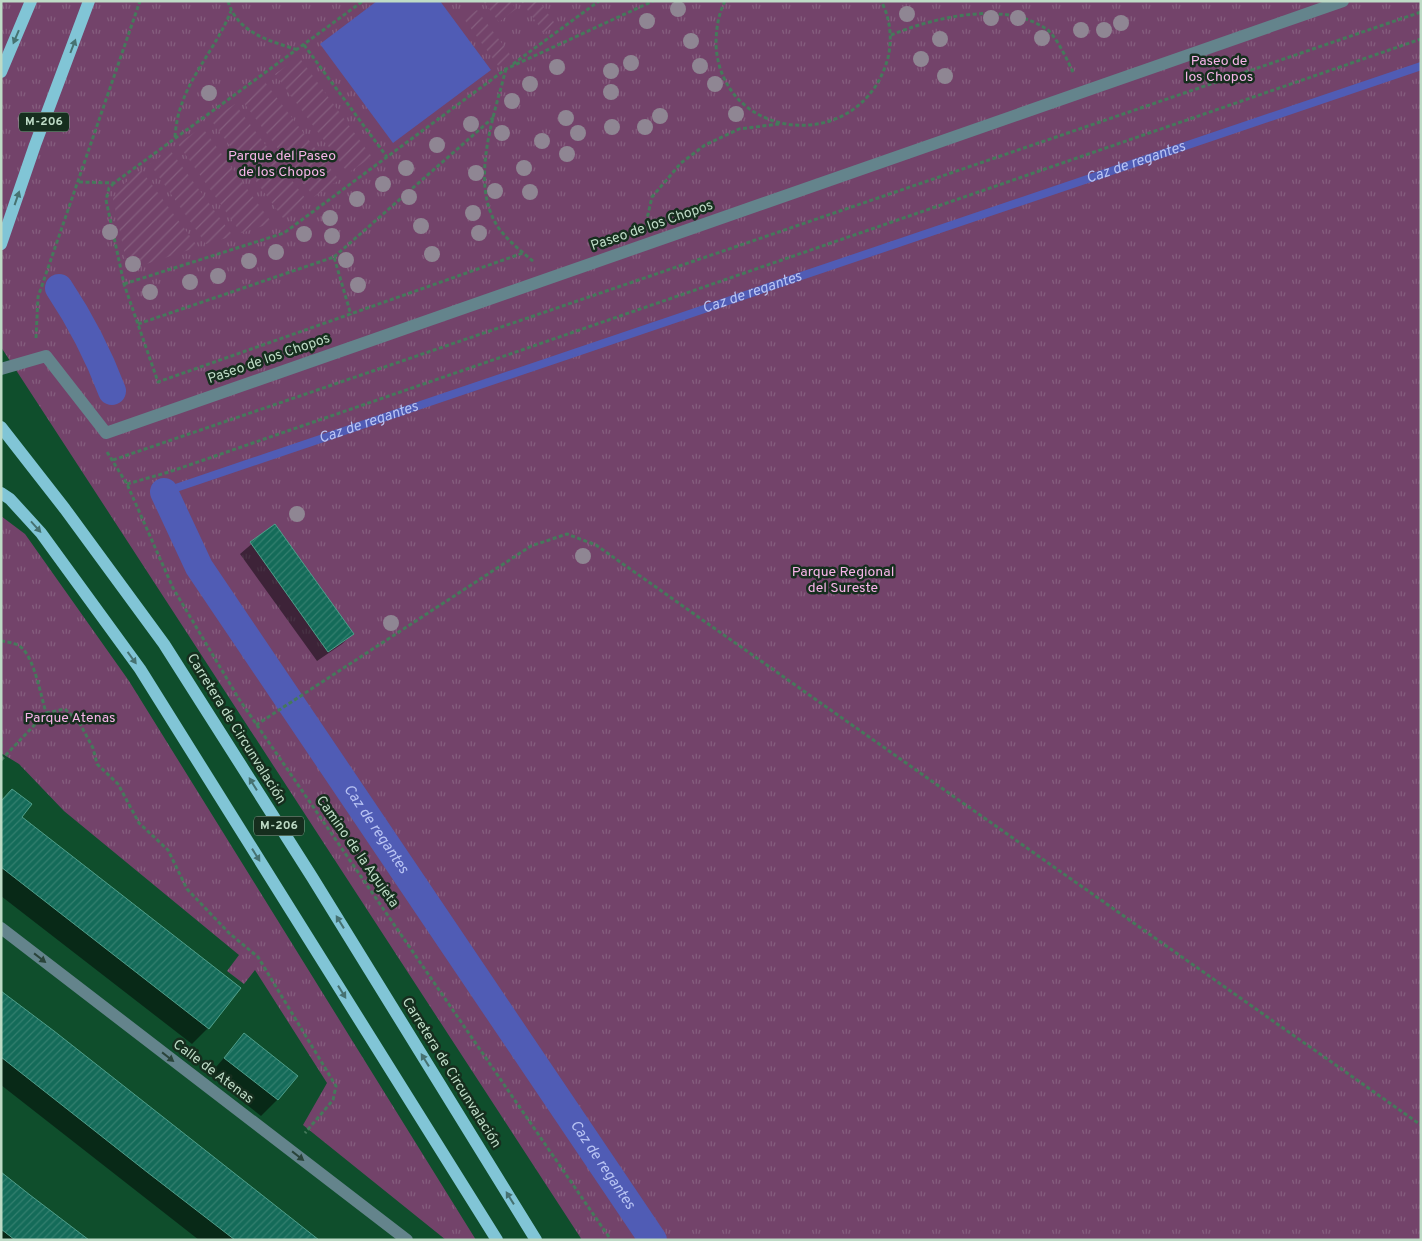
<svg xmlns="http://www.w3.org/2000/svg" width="1422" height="1241" font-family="Overpass,sans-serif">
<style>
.park{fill:url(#park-tufts)}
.garden{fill:url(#garden-furrows)}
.water{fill:#505cb5}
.shadow{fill:#0007}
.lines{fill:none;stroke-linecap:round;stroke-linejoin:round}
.stream{stroke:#505cb5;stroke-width:8}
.canal{stroke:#505cb5;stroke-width:28}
.building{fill:url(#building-hatch);stroke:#509f8b}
.path{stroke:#45795b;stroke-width:3;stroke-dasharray:4 2.5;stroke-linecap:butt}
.minor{stroke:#64848c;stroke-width:12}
.major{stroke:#81c5d6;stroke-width:12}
.tree{fill:#8f8693}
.oneway{fill:#467271}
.oneway2{fill:#2a443a}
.labels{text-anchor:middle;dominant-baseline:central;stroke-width:5;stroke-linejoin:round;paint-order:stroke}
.shield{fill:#162e1e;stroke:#8ca794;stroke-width:1}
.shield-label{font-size:12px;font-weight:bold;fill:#bedbc6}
.park-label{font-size:14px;fill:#f7b4e8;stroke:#162e1e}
.street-label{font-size:14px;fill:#bedbc6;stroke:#162e1e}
.water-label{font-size:15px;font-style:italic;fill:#b8c3f3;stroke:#162e1e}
</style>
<defs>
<pattern id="park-tufts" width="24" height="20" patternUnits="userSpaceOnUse" patternTransform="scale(1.25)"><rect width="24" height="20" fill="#73436a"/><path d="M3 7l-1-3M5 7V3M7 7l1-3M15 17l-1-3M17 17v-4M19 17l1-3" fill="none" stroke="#855e7e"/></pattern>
<pattern id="garden-furrows" width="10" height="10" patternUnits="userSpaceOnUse" patternTransform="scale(1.25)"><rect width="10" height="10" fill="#73436a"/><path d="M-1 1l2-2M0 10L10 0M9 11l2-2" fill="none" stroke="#855e7e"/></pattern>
<pattern id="building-hatch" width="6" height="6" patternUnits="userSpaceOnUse" patternTransform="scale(1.25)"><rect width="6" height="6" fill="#146b59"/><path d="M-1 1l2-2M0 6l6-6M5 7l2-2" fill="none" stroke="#34806f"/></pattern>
</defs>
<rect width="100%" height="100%" fill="#0f4e2c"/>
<!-- park -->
<path class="park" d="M1,1h1420v1239h-839l-581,-893z
M1,516l24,18 104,147 347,559h-30l-143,-115 24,-42 -72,-113 -11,14 -17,-13 12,-16 -175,-144 -45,-47 -18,-11z"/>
<!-- garden -->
<path class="garden" d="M483,1h27l6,8 -17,13z
M521,1h18l17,24 -12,8z
M477,10l35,47 -13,10 -35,-48z
M299,57l73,100 -24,16 -73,-99z
M265,82l74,98 -25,17 -73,-98z
M235,104l73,98 -25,16 -72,-98z
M202,127l70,96 -31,10 -63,-89z
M170,150l63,86 -27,8 -56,-80z
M141,170l57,77 -70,23 -15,-71 6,-11z"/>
<!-- water -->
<path class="water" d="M377,1h63l51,69 -98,73 -73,-99z"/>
<!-- shadow -->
<path class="shadow" d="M274,525l78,109 -10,10 -25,17 -77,-107z
M1,802l19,16 188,210 -16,16 -191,-148z
M1,993l316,247h-118l-198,-155z
M244,1035l34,64 -17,17 -52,-41z
M1,1173l85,67h-85z"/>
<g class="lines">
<!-- stream -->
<path class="stream" id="s1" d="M164,492l1257,-426"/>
<!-- canal -->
<g class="canal">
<path d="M59,288c22,33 39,66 53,103"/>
<path id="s2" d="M164,492l35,75 454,673"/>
</g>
</g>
<!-- building -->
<path class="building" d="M275,524l79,110 -26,18 -78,-110z
M12,789l20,15 -10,13 219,171 -32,41 -208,-162v-66z
M1,991l53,40 265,209h-84l-88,-68 -146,-115z
M244,1033l54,43 -20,24 -54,-42z
M1,1172l29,23 59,45h-74l-14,-11z"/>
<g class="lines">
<!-- path -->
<path class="path" d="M228,1c9,32 42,40 70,49
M725,1c-7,14 -9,29 -9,44 5,95 137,110 169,22 8,-20 7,-46 -4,-66
M891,35c47,-19 117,-35 158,-4 11,12 18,29 25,43
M304,45l83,112
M513,64l86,-63
M506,69c-12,47 -37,114 -8,158 9,13 23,24 36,35
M175,137c3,-52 38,-81 56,-126
M79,182l35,1 249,-182
M114,183l-5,5 -3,12 18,84 34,98 365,-129
M646,223l6,-26 29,-34 24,-18 34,-16 40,-5
M334,257l161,-141
M124,284l160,-51 222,-164 147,-68
M138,324l196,-67 17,58
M36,338l2,-41 102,-296
M107,452l20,32 46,104 66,111 372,541
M113,460l1308,-448
M127,484l42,-12 1252,-433
M1,641c8,1 16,2 22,8 12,13 18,47 23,64
M256,725l275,-179 36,-12 29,11 825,580
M1,737v19
M1,760l45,-47 19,-4 14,13 14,26 4,16 21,20 21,39 29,27 19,39 42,44 29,24 78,129 -3,14 -28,33"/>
<!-- minor -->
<path class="minor" d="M1,369l45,-13 60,77 1237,-432
M1,928l406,312"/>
<!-- major -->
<path class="major" d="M1,72l30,-71
M1,244l34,-99 54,-144
M1,427l64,82 99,135 148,233 224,363
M1,493l9,6 31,34 99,136 357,571"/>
</g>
<!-- trees -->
<g class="tree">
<circle cx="678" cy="9" r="8"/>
<circle cx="907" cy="14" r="8"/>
<circle cx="991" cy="18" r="8"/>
<circle cx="1018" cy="18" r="8"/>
<circle cx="647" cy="21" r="8"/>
<circle cx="1121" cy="23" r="8"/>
<circle cx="1081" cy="30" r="8"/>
<circle cx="1104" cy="30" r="8"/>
<circle cx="1042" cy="38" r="8"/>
<circle cx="940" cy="39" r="8"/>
<circle cx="691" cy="41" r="8"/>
<circle cx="921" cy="59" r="8"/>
<circle cx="631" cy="63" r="8"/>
<circle cx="700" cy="66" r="8"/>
<circle cx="557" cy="67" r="8"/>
<circle cx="611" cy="71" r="8"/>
<circle cx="945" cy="76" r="8"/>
<circle cx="530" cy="84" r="8"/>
<circle cx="715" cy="84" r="8"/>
<circle cx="611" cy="92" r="8"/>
<circle cx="209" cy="93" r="8"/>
<circle cx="512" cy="101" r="8"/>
<circle cx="736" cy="114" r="8"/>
<circle cx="660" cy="116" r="8"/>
<circle cx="566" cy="118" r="8"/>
<circle cx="471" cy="124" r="8"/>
<circle cx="612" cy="127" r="8"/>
<circle cx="645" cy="127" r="8"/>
<circle cx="502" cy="133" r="8"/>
<circle cx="578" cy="133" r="8"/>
<circle cx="542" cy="141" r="8"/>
<circle cx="437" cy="145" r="8"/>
<circle cx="567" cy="154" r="8"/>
<circle cx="406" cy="168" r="8"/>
<circle cx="524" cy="168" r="8"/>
<circle cx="476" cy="173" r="8"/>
<circle cx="383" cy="184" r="8"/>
<circle cx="495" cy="191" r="8"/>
<circle cx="530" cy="192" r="8"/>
<circle cx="409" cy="197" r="8"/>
<circle cx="357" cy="199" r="8"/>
<circle cx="473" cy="213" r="8"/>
<circle cx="330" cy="218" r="8"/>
<circle cx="421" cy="226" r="8"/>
<circle cx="110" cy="232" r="8"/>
<circle cx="479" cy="233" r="8"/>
<circle cx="304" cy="234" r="8"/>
<circle cx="332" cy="236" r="8"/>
<circle cx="276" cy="252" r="8"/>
<circle cx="432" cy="254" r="8"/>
<circle cx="346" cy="260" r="8"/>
<circle cx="249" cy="261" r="8"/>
<circle cx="133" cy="264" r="8"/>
<circle cx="218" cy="276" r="8"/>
<circle cx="190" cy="282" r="8"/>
<circle cx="358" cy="285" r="8"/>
<circle cx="150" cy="292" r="8"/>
<circle cx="297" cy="514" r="8"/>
<circle cx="583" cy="556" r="8"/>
<circle cx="391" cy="623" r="8"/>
</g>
<!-- one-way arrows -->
<defs><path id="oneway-solid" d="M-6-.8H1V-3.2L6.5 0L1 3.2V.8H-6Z" transform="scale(1.25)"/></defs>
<g class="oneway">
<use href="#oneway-solid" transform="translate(16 37) rotate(113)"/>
<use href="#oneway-solid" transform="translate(73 46) rotate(-69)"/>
<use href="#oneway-solid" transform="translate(17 198) rotate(-71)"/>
<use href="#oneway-solid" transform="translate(36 527) rotate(48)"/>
<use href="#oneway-solid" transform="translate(132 658) rotate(54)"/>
<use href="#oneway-solid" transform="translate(253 784) rotate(-122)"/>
<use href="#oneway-solid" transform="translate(256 855) rotate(58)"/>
<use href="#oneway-solid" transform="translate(340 922) rotate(-122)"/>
<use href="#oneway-solid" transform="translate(342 992) rotate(58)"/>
<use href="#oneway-solid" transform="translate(425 1060) rotate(-122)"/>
<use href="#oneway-solid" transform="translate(510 1198) rotate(-122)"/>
</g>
<g class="oneway2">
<use href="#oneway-solid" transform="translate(40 958) rotate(38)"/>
<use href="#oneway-solid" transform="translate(168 1057) rotate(38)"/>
<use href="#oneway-solid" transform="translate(298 1156) rotate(38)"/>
</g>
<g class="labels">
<!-- shield labels -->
<g class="shield">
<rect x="19" y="112.5" width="50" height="19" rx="4"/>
<rect x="254" y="816.5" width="50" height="19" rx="4"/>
</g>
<g class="shield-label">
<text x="44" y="122">M-206</text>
<text x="279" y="826">M-206</text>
</g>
<!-- park labels -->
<g class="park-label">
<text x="1219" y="61">Paseo de<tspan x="1219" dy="16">los Chopos</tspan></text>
<text x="282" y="156">Parque del Paseo<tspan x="282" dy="16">de los Chopos</tspan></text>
<text x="843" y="572">Parque Regional<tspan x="843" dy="16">del Sureste</tspan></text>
<text x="70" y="718">Parque Atenas</text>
</g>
<!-- street labels -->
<g class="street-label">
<text transform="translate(652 226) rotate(-19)">Paseo de los Chopos</text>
<text transform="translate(269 359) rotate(-19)">Paseo de los Chopos</text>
<text transform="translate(236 729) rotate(58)">Carretera de Circunvalación</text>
<text transform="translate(357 852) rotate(55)">Camino de la Agujeta</text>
<text transform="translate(213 1072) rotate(37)">Calle de Atenas</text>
<text transform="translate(451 1073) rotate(58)">Carretera de Circunvalación</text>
</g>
<!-- water labels -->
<g class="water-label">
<text stroke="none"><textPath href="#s1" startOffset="1026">Caz de regantes</textPath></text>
<text stroke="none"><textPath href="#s1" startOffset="621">Caz de regantes</textPath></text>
<text stroke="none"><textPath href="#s1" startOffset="216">Caz de regantes</textPath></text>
<text stroke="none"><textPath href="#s2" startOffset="399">Caz de regantes</textPath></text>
<text stroke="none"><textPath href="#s2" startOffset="804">Caz de regantes</textPath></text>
</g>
</g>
<!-- border -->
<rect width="1422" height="1241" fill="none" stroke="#bedbc6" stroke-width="5"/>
</svg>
